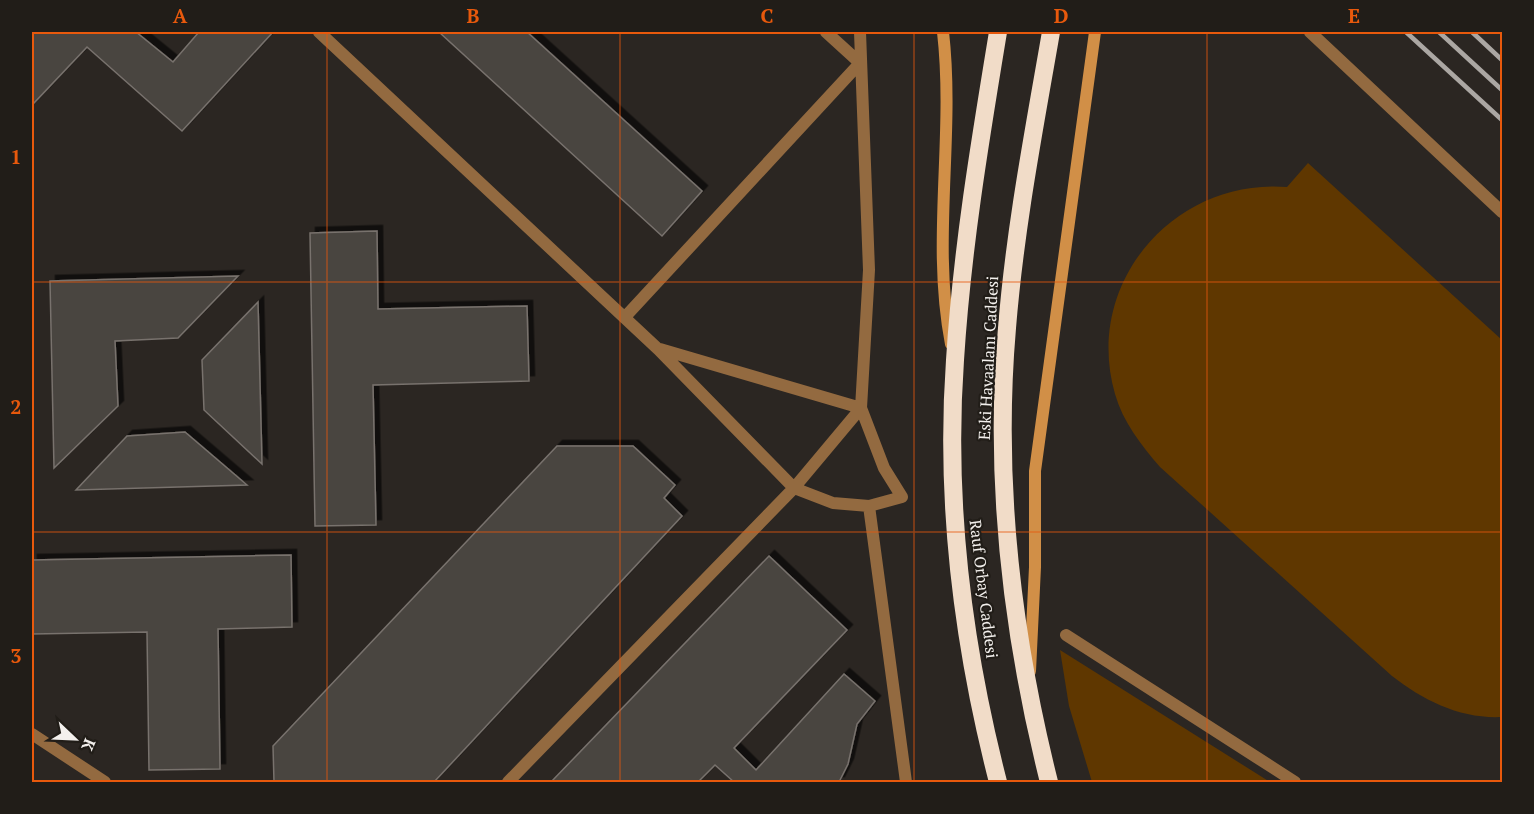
<svg xmlns="http://www.w3.org/2000/svg" width="1534" height="814" font-family="'PT Serif',serif">
<style>
.green{fill:#5f3700}
.building{fill:#494440;stroke:#78726d;stroke-width:1.5;filter:url(#shadow)}
.lines{fill:none;stroke-linecap:round;stroke-linejoin:round}
.lane{stroke:#936a40;stroke-width:12}
.secondary{stroke:#d18f47;stroke-width:12}
.highway{stroke:#f1dcc8;stroke-width:18}
.rail{stroke:#aba7a3;stroke-width:4.5}
.grid{fill:none;stroke:#e8590c;stroke-width:1.5;stroke-opacity:0.55}
.labels{text-anchor:middle;dominant-baseline:central;stroke-width:4.5;stroke-linejoin:round;paint-order:stroke}
.street-label{font-size:16px;fill:#f3f0ed;stroke:#211d18}
.neatline{fill:none;stroke:#e8590c;stroke-width:2}
.grid-label{font-size:20px;text-anchor:middle;font-weight:bold;fill:#e8590c}
</style>
<defs>
<filter id="shadow"><feDropShadow dx="5.5" dy="-5.5" stdDeviation="0" flood-color="#0009"/></filter>
</defs>
<rect width="100%" height="100%" fill="#2b2622"/>
<!-- green -->
<path class="green" d="M1308,163l194,177v377c-41,2 -78,-16 -110,-41l-232,-209c-19,-22 -37,-45 -45,-73 -32,-111 59,-216 172,-207z
M1060,650l210,132h-178l-23,-76z"/>
<!-- building -->
<path class="building" d="M32,32h104l37,30 26,-30h74l-91,99 -95,-84 -55,58z
M439,32h88l175,159 -40,45z
M377,231l1,78 149,-3 2,75 -156,4 3,140 -61,1 -5,-293z
M238,276l-60,62 -63,3 3,65 -64,62 -4,-187z
M258,302l4,162 -58,-54 -2,-50z
M185,432l62,53 -171,5 51,-54z
M557,446h76l42,39 -11,13 18,18 -248,266h-160l-1,-36z
M291,555l1,72 -74,2 2,140 -71,1 -2,-138 -115,2v-74z
M769,556l78,74 -113,118 22,22 88,-96 31,27 -18,23 -9,40 -9,18h-105l-19,-17 -17,17h-147z"/>
<g class="lines">
<!-- lane -->
<path class="lane" d="M319,32l339,317 136,139 39,15 36,3 33,-9 -18,-29 -23,-60 8,-138 -9,-238
M1310,32l192,180
M625,317l235,-254 -34,-31
M660,349l201,59
M869,506l37,276
M1066,635l229,147
M32,734l73,48
M508,782l286,-294 67,-80"/>
<!-- secondary -->
<path class="secondary" d="M943,32c12,104 -12,209 8,312
M1030,671l5,-104v-96l60,-439"/>
<!-- highway -->
<path class="highway" d="M998,32c-18,109 -36,217 -43,328 -10,141 8,286 43,422
M1049,782c-37,-147 -55,-303 -42,-454 8,-100 27,-198 44,-296"/>
<!-- rail -->
<path class="rail" d="M1406,32l96,88
M1439,32l63,58
M1472,32l30,28"/>
</g>
<!-- grid -->
<path class="grid" d="M327,32v750M620,32v750M914,32v750M1207,32v750M32,282h1470M32,532h1470"/>
<g class="labels">
<!-- street labels -->
<g class="street-label">
<text transform="translate(988 358) rotate(-87)">Eski Havaalanı Caddesi</text>
<text transform="translate(984 589) rotate(83)">Rauf Orbay Caddesi</text>
</g>
</g>
<!-- border -->
<rect width="1534" height="814" fill="none" stroke="#211d18" stroke-width="66"/>
<!-- north arrow -->
<g transform="translate(75 739) rotate(113)" stroke="#211d18" stroke-width="4.5" paint-order="stroke">
<path d="M0-4.5L10 22L0 15L-10 22Z" fill="#f3f0ed"/>
<text y="-9" font-size="16" font-weight="bold" text-anchor="middle" fill="#f3f0ed">K</text>
</g>
<rect x="33" y="33" width="1468" height="748" class="neatline"/>
<g class="grid-label">
<text x="180" y="23">A</text>
<text x="473" y="23">B</text>
<text x="767" y="23">C</text>
<text x="1061" y="23">D</text>
<text x="1354" y="23">E</text>
<text x="16" y="164">1</text>
<text x="16" y="414">2</text>
<text x="16" y="663">3</text>
</g>
</svg>
